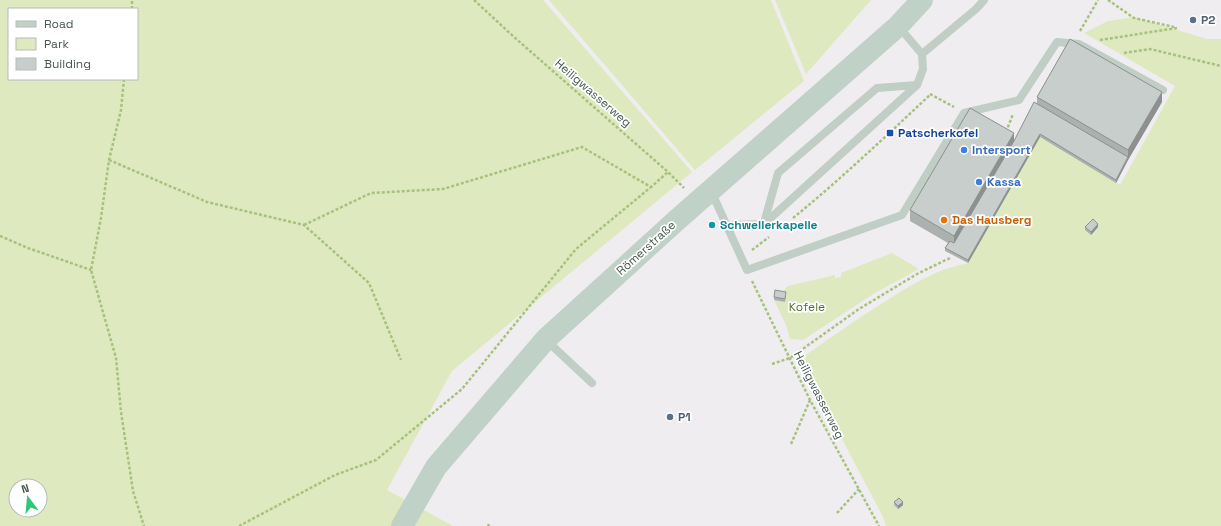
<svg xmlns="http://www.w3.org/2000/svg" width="1221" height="526" font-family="'Space Grotesk',sans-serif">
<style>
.green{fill:#dee9c0;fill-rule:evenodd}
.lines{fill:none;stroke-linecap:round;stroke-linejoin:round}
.path{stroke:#a7c27d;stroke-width:2.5;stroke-dasharray:3 2;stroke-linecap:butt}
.lane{stroke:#c0cec5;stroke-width:8}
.secondary{stroke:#c0d2c7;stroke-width:22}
.wall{fill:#acb1af}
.shaded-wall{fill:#8c908f}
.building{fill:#c8cecc;stroke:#8c908f}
.service-dot{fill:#5c6f8a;stroke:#fff;stroke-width:1.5}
.transit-dot{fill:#1a4fb4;stroke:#fff;stroke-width:1.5}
.shop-dot{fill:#3f7fe0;stroke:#fff;stroke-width:1.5}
.food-dot{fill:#e8710a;stroke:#fff;stroke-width:1.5}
.culture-dot{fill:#0f9aa8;stroke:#fff;stroke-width:1.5}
.labels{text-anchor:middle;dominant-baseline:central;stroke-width:3.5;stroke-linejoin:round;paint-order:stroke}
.service-label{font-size:12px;font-weight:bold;fill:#4e5e75;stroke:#fff;text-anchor:start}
.street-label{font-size:12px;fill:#48584e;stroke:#fff}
.transit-label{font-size:12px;font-weight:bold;fill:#164399;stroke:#fff;text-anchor:start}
.shop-label{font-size:12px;font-weight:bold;fill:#366cbe;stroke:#fff;text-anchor:start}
.food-label{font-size:12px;font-weight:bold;fill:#c56008;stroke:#fff;text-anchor:start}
.culture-label{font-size:12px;font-weight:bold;fill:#0d838f;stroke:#fff;text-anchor:start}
.park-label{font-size:12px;fill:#527122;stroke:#fff}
</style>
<rect width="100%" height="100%" fill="#efedf0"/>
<!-- green -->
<path class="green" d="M0,0h543l149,172 -240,199 -65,119 66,36h-453zM9,9h128v70h-128zM16,486h24v24h-24z
M549,0h222l33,81 -109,89z
M775,0h96l-65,74z
M1134,17l73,22h14v487h-335l-3,-9 -83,-158c28,-19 56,-40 86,-58 26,-17 51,-32 82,-38l72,-126 80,48 55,-99 -91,-53 24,-12z
M892,253l27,16 -44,24 -72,47 -13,-1 -4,-14 -12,-25c6,-4 9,-10 14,-14l47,-11v3l6,-1v-4z"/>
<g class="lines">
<!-- path -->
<path class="path" d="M474,0l40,37 154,135 16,16
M1108,0l26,18 40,9
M132,9v-9
M1080,31l18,-31
M1100,40l77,-12
M1124,53l26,-4 71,17
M124,79l-3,31 -12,50 -8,58 -10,52 25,88 5,54 12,79 11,35
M930,94l24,13
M1006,132l7,-18
M109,160l98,42 97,23 65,58 32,77
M793,218c48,-39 93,-82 138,-124
M304,225l67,-32 72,-4 139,-42 69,40 17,-15
M0,236l28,12 63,22
M752,250l17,-13
M752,281l58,119 69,126
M772,364l18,-6 69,-49 58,-35 33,-16
M791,444l19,-44
M837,513l22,-24
M239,526l96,-51 41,-15 86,-71 114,-140 75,-62
M488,526l1,-2"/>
<!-- lane -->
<path class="lane" d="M922,54l54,-45 8,-9
M711,191l36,79 155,-55 62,-102 55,-13 38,-58 22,2 84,46
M764,223l14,-50 99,-85 40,-3
M727,225l37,-1 153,-139 6,-16 -1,-15 -23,-27
M546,340l46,43"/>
<!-- secondary -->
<path class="secondary" d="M402,526l34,-59 110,-128 132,-120 220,-193 24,-26"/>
</g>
<!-- wall -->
<path class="wall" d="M1037,97l125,5 -34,58 -12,23 -76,-46 -72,126 -23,-12v-3l3,-5 -38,-22v-11l104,-69 23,-37z
M1085,227h13l-7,8 -6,-5z
M786,295l-1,7 -11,-2v-3z
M894,502l9,3 -5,4 -4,-4z"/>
<!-- shaded-wall -->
<path class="shaded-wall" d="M1162,92v10l-34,58v-10z
M1014,133v11l-60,102v-10z
M1040,134v3l-72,126v-3z
M1128,157v3l-12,23v-3z
M1098,224v3l-7,8v-3z
M903,502v3l-5,4v-3z"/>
<!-- building -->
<path class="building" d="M1070,39l92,53 -34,58 -91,-53z
M1034,102l94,55 -12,23 -76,-46 -72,126 -23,-12 5,-7 4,2 60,-102z
M970,108l44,25 -60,103 -44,-26z
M1093,219l5,5 -7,8 -6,-5z
M775,290l11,2 -1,7 -11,-2z
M899,498l4,4 -5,4 -4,-4z"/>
<!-- markers -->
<g class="service-dot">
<circle cx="1193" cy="20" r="4"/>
<circle cx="670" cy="417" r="4"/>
</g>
<rect class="transit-dot" x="886" y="129" width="8" height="8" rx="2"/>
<g class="shop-dot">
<circle cx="964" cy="150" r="4"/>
<circle cx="979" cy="182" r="4"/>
</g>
<circle class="food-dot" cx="944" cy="220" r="4"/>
<circle class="culture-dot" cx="712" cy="225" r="4"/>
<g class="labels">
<!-- service labels -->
<g class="service-label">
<text x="1201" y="20">P2</text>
<text x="678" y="417">P1</text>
</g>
<!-- street labels -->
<g class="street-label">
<text transform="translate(593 93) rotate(41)">Heiligwasserweg</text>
<text transform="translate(646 248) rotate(-42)">Römerstraße</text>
<text transform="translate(819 395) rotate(63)">Heiligwasserweg</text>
</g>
<!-- transit labels -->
<g class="transit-label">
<text x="898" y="133">Patscherkofel</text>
</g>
<!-- shop labels -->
<g class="shop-label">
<text x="972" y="150">Intersport</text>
<text x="987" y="182">Kassa</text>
</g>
<!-- food labels -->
<g class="food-label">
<text x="952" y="220">Das Hausberg</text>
</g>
<!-- culture labels -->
<g class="culture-label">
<text x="720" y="225">Schwellerkapelle</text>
</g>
<!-- park labels -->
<g class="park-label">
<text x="807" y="307">Kofele</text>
</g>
</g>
<!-- legend -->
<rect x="8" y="8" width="130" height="72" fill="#ffffff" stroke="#b6bcb8"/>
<rect x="16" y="21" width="20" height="6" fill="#c0d2c7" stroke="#b6bcb8"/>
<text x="44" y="28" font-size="12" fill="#48584e">Road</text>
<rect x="16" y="38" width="20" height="12" fill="#dee9c0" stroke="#b6bcb8"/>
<text x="44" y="48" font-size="12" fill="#48584e">Park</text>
<rect x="16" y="58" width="20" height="12" fill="#c8cecc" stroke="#b6bcb8"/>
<text x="44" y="68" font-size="12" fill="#48584e">Building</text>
<!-- north arrow -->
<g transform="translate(28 498) rotate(344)"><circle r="19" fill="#ffffff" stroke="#b6bcb8"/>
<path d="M0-3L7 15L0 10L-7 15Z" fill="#2ec974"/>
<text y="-6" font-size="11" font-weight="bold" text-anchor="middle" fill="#48584e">N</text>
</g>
</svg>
